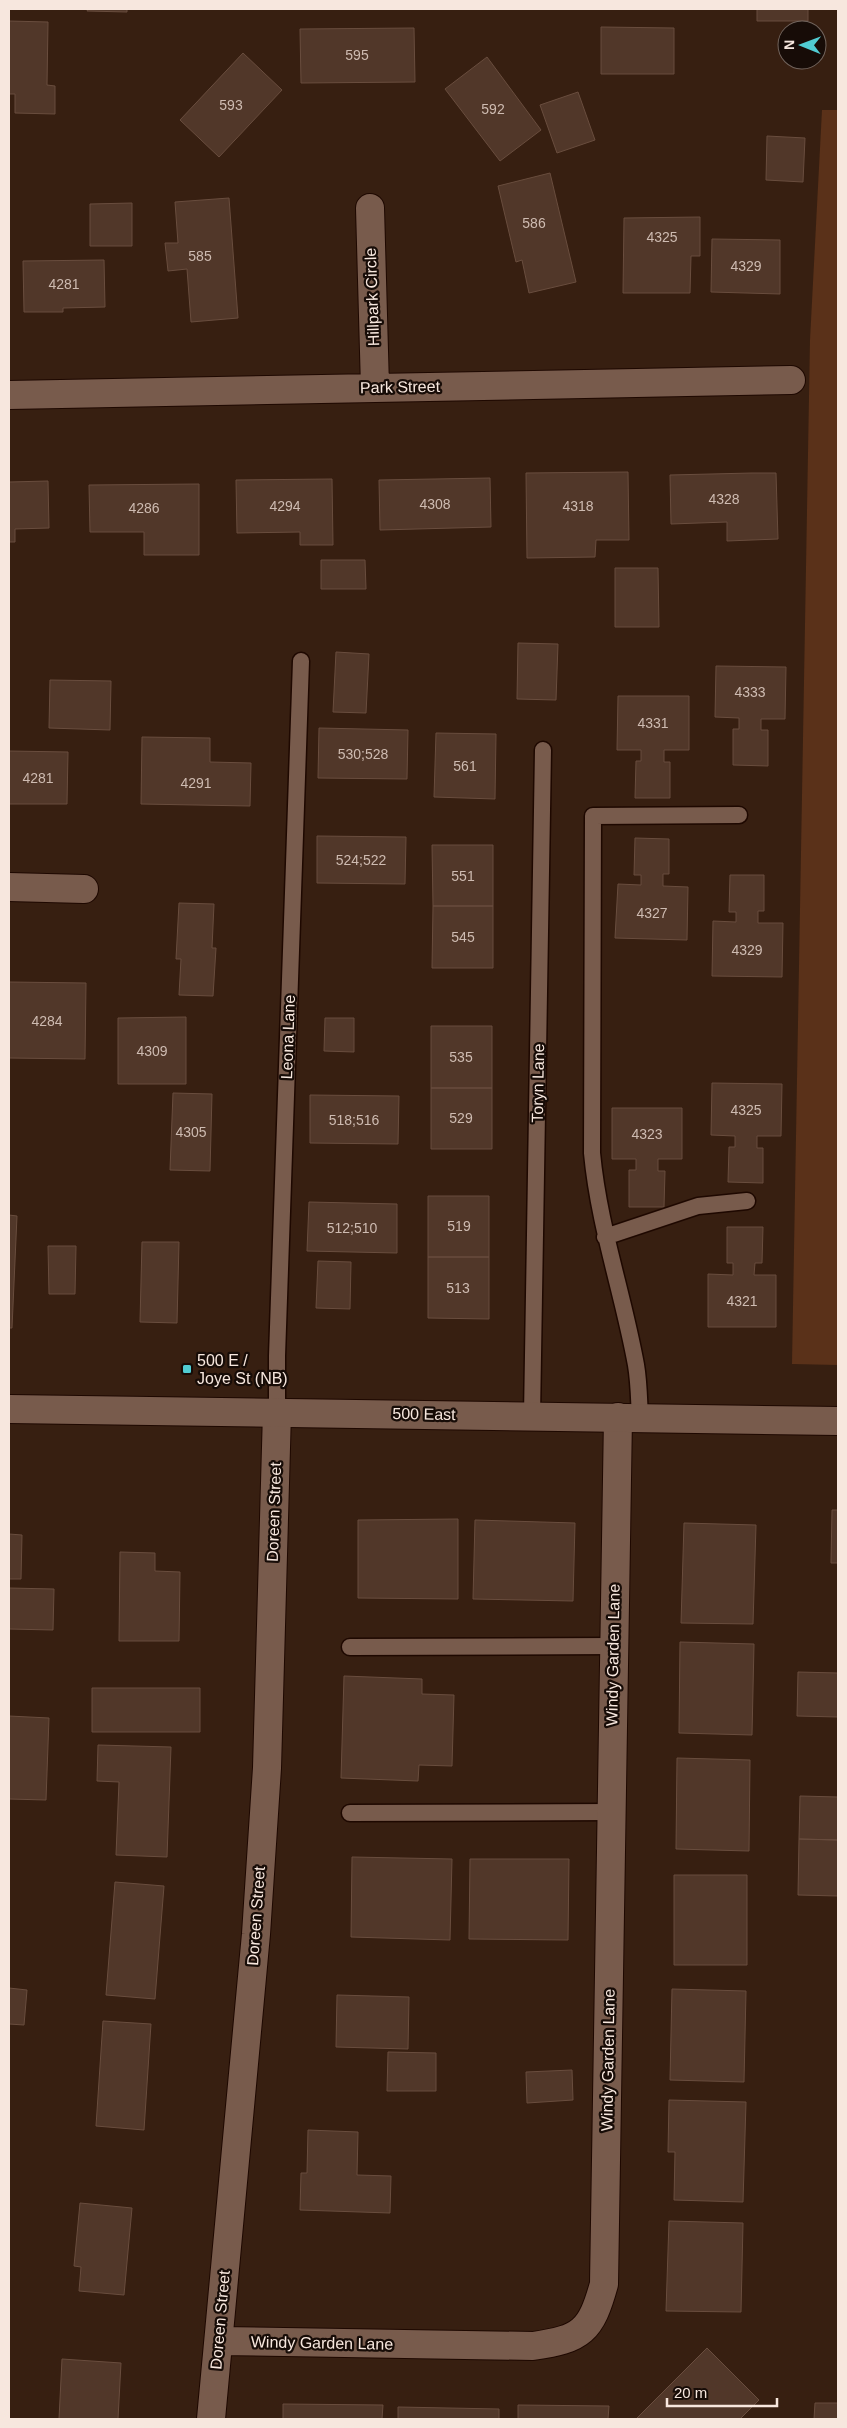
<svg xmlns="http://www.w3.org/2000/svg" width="847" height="2428" font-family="Arial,sans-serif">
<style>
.green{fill:#5a3119}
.building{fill:#513729;stroke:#694d3e}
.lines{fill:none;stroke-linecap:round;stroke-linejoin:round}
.service-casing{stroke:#1e0800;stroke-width:19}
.minor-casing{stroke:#1e0800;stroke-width:30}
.tertiary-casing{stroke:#1e0800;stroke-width:30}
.service{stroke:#785b4c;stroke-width:16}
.minor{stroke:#785b4c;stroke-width:28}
.tertiary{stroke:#785b4c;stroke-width:28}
.poi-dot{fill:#51ccd2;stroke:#170c07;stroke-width:2}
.labels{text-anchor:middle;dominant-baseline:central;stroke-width:4.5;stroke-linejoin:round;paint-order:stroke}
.number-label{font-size:14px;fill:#cebbb1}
.street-label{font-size:16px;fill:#f7e7de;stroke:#170c07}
.poi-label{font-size:16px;fill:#f7e7de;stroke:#170c07;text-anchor:start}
</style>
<rect width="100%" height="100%" fill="#371f11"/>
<!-- green -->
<path class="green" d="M822,110h16v1255l-46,-1 18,-1024z"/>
<!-- building -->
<path class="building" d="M88,9h39v3l-40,-1z
M757,9h51v12h-51z
M9,21l39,1 -1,63 8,1v28l-40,-1v-19h-6z
M601,27l73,1v46h-73z
M414,28l1,54 -114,1 -1,-54z
M243,53l39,37 -63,67 -39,-37z
M487,57l54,73 -41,31 -55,-72z
M578,92l17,48 -38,13 -17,-48z
M767,136l38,2 -2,44 -37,-2z
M550,173l26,109 -47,11 -7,-33 -6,2 -18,-76z
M229,198l9,120 -47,4 -4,-53 -19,2 -3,-28h13l-3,-41z
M132,203v43h-42v-42z
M700,217v39h-9l-1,37h-67l1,-75z
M712,239l68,1v54l-69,-2z
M104,260l1,47 -42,1v4h-39l-1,-51z
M628,472l1,68h-33l-1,17 -68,1 -1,-85z
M752,473h24l2,66 -51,2v-19l-56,2 -1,-49z
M490,478l1,49 -111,3 -1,-50z
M332,479l1,66h-33v-13l-63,1 -1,-53z
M48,481l1,47 -34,1v13h-6v-60z
M199,484v71h-55v-23h-54l-1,-47z
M321,560h44l1,29h-45z
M615,568h43l1,59h-44z
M518,643l40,1 -2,56 -39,-1z
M336,652l33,2 -3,59 -33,-1z
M716,666l70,1 -1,52h-24v11h7v36l-35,-1v-36h6v-11l-24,-1z
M50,680l61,1 -1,49 -61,-2z
M618,696h71v54h-25v12h6v36h-35l1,-37h5v-11h-24z
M319,728l89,2 -1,49 -89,-1z
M436,733l60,1 -1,65 -61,-2z
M142,737l68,1v24l41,1 -1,43 -109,-2z
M9,751l59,1 -1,52h-58z
M317,836l89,1 -1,47 -88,-1z
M635,838l34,1v35h-6v12l25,1 -1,53 -72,-2 3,-54 23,1v-10h-7z
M432,845h61v61h-60z
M730,875h34v36h-6v12h25l-1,54 -70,-1 1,-55 23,1v-10h-7z
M179,903l35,1 -2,44h4l-3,48 -34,-1 2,-36h-5z
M433,906h60v62h-61z
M9,982l77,1 -1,76 -76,-1z
M186,1017v67h-68v-66z
M325,1018h29v34l-30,-1z
M431,1026h61v62h-61z
M712,1083l70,1 -1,52h-24v12h6v35l-35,-1 1,-35h6v-11l-24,-1z
M431,1088h61v61h-61z
M173,1093l39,1 -2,77 -40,-1z
M310,1095l89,1 -1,48 -88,-1z
M612,1108h70v51h-24v12h7l-1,36h-35v-37h7v-11h-24z
M428,1196h61v61h-61z
M309,1202l88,2v49l-90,-2z
M9,1215l8,1 -5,112h-3z
M727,1227h36l-1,36h-7l-1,12h22v52h-68v-53l25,1v-12h-6z
M142,1242h37l-2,81 -37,-1z
M48,1246h28l-1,48h-26z
M428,1257h61v62l-61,-1z
M318,1261l33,1 -1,47 -34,-1z
M832,1510h6v53h-7z
M458,1519v80l-100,-1v-78z
M475,1520l100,3 -2,78 -100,-2z
M684,1523l72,2 -3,99 -72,-1z
M9,1534l13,1 -1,44h-12z
M120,1552l35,1v18l25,1 -1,69h-60z
M9,1588l45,1 -1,41 -44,-1z
M680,1642l74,2 -2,91 -73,-2z
M798,1672l40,1v44l-41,-1z
M344,1676l78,3v15l32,1 -2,71 -33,-1 -1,16 -77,-3z
M92,1688h108v44h-108z
M9,1716l40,2 -3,82 -37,-1z
M98,1745l73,2 -4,110 -51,-2 3,-73 -22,-1z
M677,1758l73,2 -1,91 -73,-2z
M800,1796l38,1v43l-39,-1z
M799,1839l39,1v56l-40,-1z
M352,1857l100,2 -2,81 -99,-3z
M470,1859h99l-1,81 -99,-1z
M674,1875h73v90h-73z
M115,1882l49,4 -9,113 -49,-4z
M9,1988l18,2 -3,35 -15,-1z
M672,1989l74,2 -2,91 -74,-2z
M337,1995l72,2 -1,52 -72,-2z
M103,2021l48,3 -7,106 -48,-4z
M388,2052l48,1v38h-49z
M572,2070l1,30 -46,3 -1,-31z
M669,2100l77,2 -3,100 -69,-2 1,-48h-7z
M308,2130l50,2 -1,43 34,1 -1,37 -90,-3 1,-37h6z
M80,2203l52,5 -8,87 -45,-4 2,-24 -7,-1z
M669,2221l74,2 -2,89 -75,-1z
M707,2348l52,52 -19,19h-104z
M62,2359l59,4 -3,56h-59z
M815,2403h23v16h-24z
M283,2404l100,1 -1,14h-99z
M518,2405l91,1 -1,13h-90z
M398,2407l101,2v10h-101z"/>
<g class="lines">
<!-- service casing -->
<g class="service-casing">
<path id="service" d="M605,1237l93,-31 49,-5
M277,1412v-56l24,-695
M532,1416l11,-666
M640,1418c-1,-17 -1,-36 -4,-53 -13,-72 -37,-138 -44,-212l1,-337 146,-1
M350,1647l263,-1
M350,1813l261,-1"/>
</g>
<!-- minor casing -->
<g class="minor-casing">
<path id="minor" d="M370,208l5,179
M9,395l782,-15
M9,887l75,2
M219,2341l314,5c49,-7 58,-15 71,-62l14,-867
M211,2419l45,-485 11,-166 10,-356"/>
</g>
<!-- tertiary casing -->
<g class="tertiary-casing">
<path id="tertiary" d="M9,1409l829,12"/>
</g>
<!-- service -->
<use href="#service" class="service"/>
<!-- minor -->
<use href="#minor" class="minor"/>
<!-- tertiary -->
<use href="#tertiary" class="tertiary"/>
</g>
<!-- markers -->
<rect class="poi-dot" x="182" y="1364" width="10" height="10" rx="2.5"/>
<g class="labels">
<!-- number labels -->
<g class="number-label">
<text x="357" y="55">595</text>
<text x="231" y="105">593</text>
<text x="493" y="109">592</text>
<text x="534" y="223">586</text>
<text x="662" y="237">4325</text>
<text x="200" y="256">585</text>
<text x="746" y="266">4329</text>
<text x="64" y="284">4281</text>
<text x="724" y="499">4328</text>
<text x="435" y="504">4308</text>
<text x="285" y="506">4294</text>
<text x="578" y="506">4318</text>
<text x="144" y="508">4286</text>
<text x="750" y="692">4333</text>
<text x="653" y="723">4331</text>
<text x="363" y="754">530;528</text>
<text x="465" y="766">561</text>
<text x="38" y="778">4281</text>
<text x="196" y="783">4291</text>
<text x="361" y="860">524;522</text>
<text x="463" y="876">551</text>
<text x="652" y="913">4327</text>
<text x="463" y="937">545</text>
<text x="747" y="950">4329</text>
<text x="47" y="1021">4284</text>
<text x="152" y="1051">4309</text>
<text x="461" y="1057">535</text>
<text x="746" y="1110">4325</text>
<text x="461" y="1118">529</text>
<text x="354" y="1120">518;516</text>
<text x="191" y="1132">4305</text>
<text x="647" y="1134">4323</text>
<text x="459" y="1226">519</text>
<text x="352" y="1228">512;510</text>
<text x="458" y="1288">513</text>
<text x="742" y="1301">4321</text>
</g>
<!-- street labels -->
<g class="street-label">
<text transform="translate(372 297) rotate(-92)">Hillpark Circle</text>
<text transform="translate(400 387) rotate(-1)">Park Street</text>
<text transform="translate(288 1037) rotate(-88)">Leona Lane</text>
<text transform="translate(538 1083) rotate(-89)">Toryn Lane</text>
<text transform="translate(424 1414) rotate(1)">500 East</text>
<text transform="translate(274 1512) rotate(-88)">Doreen Street</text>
<text transform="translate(613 1655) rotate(-89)">Windy Garden Lane</text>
<text transform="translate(256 1916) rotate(-86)">Doreen Street</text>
<text transform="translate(608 2060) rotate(-89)">Windy Garden Lane</text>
<text transform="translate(220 2320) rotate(-85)">Doreen Street</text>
<text transform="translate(322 2343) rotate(1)">Windy Garden Lane</text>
</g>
<!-- poi labels -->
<g class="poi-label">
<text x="197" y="1360">500 E /<tspan x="197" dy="18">Joye St (NB)</tspan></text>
</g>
</g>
<!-- border -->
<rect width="847" height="2428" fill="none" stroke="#f7e7de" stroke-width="20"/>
<!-- north arrow -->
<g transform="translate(802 45) rotate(271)"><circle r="24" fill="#170c07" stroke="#71645d"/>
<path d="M0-4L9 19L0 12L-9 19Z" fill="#51ccd2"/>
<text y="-8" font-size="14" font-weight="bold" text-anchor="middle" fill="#f7e7de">N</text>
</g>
<!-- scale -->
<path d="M667 2398v8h110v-8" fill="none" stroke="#f7e7de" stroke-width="2.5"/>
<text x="674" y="2398" font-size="15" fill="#f7e7de" stroke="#170c07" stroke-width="4" paint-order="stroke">20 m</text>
</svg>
